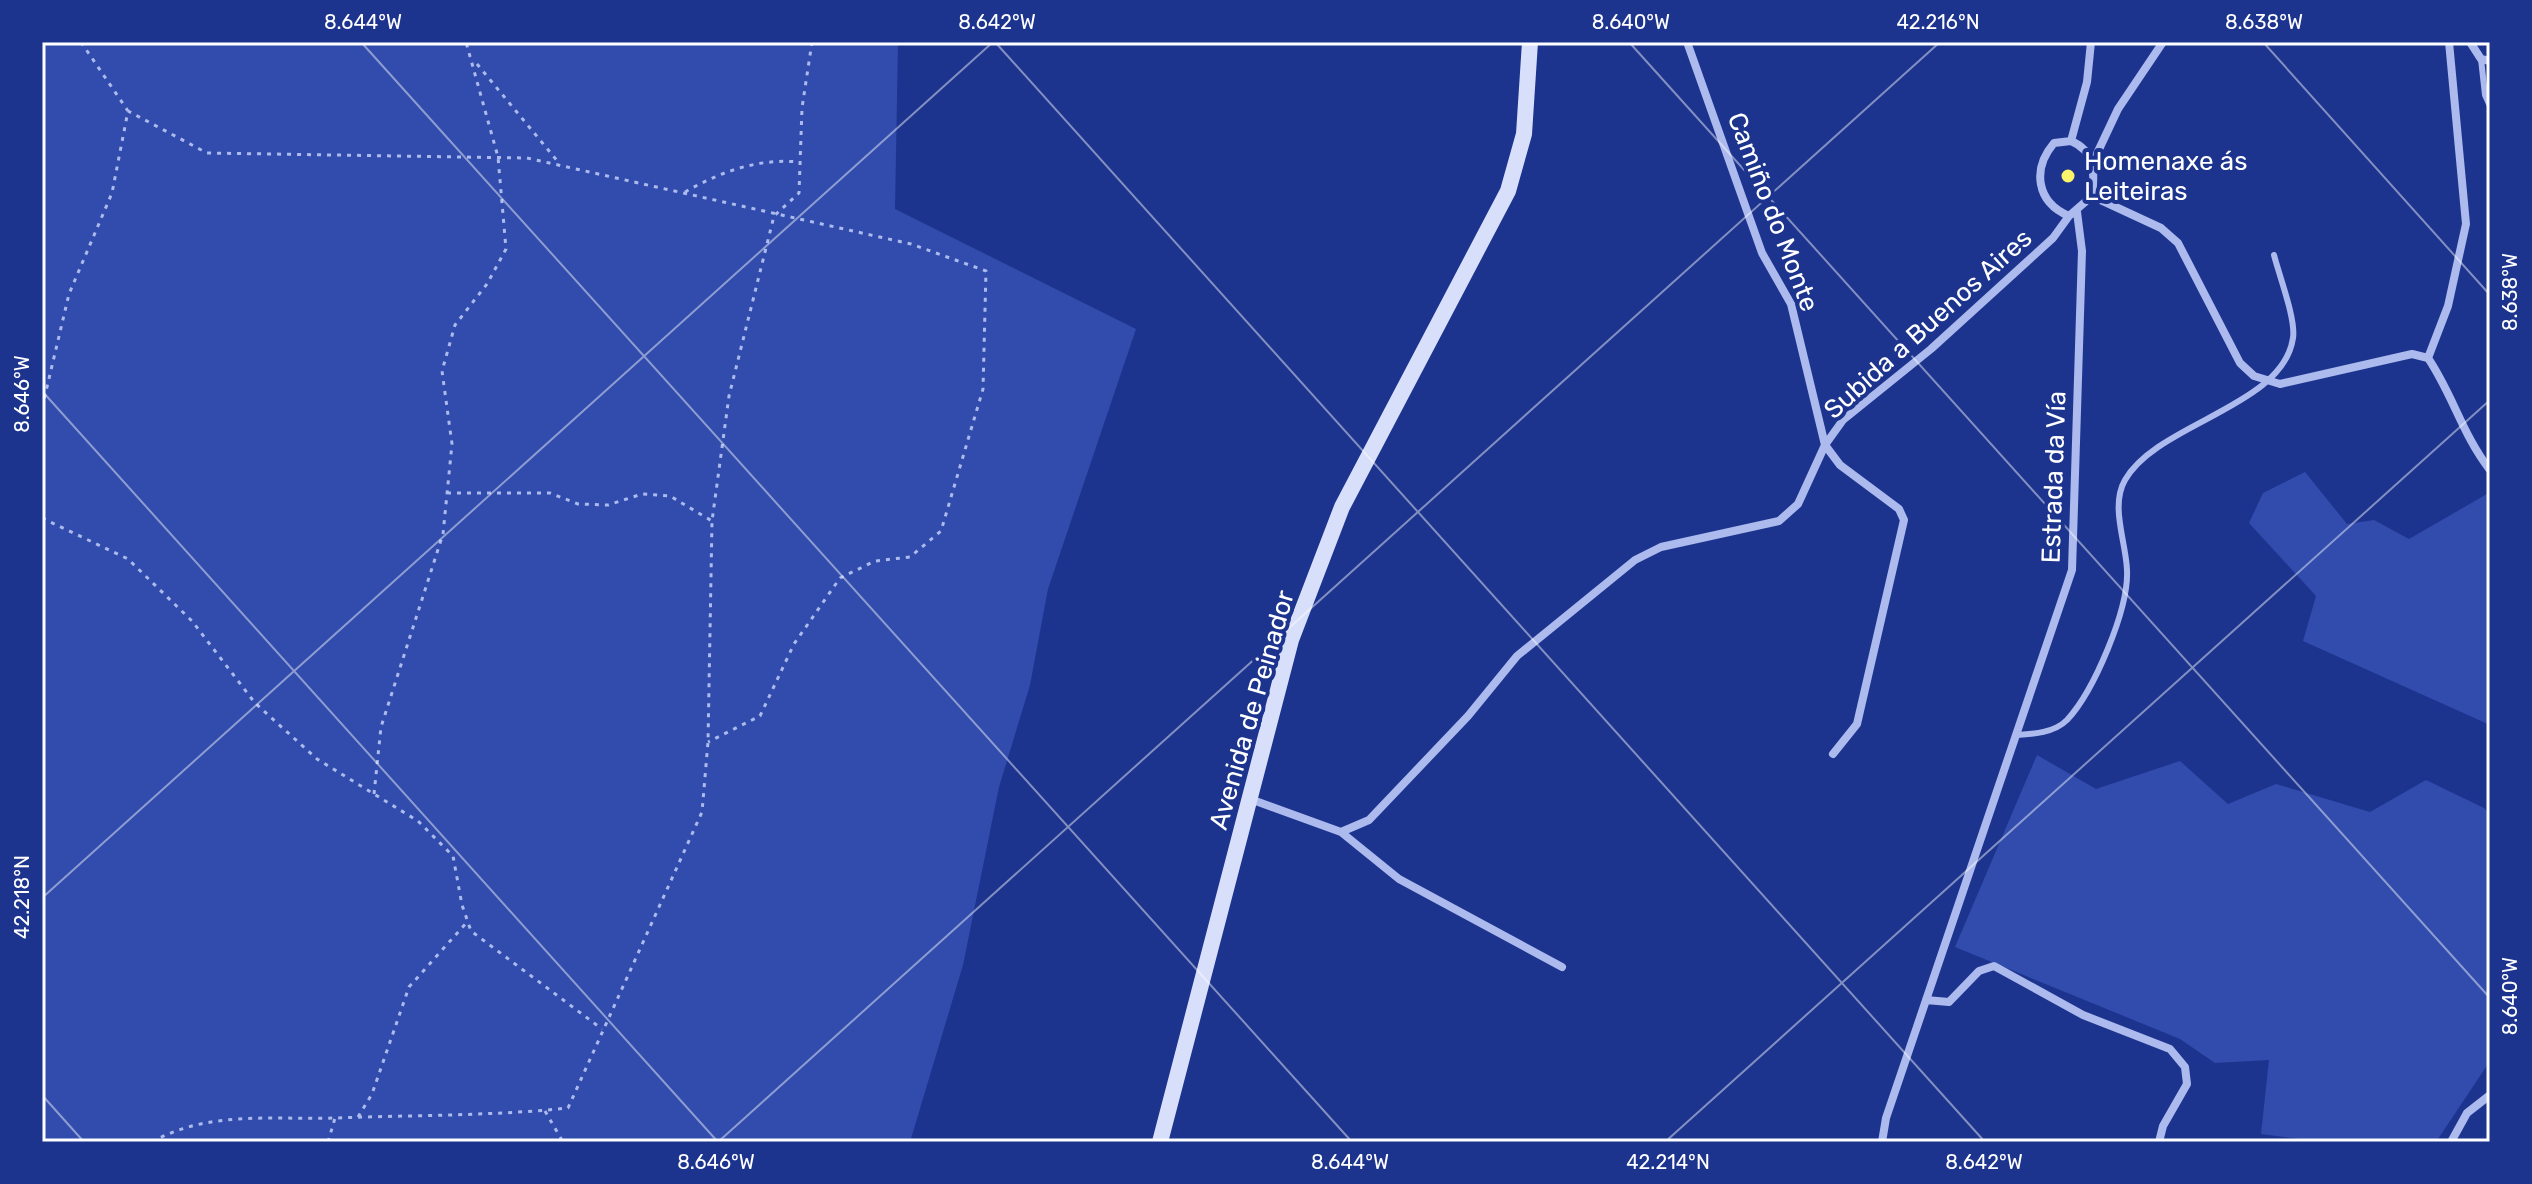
<svg xmlns="http://www.w3.org/2000/svg" width="2532" height="1184" font-family="Rubik,sans-serif">
<style>
.green{fill:#314cac}
.lines{fill:none;stroke-linecap:round;stroke-linejoin:round}
.path{stroke:#acbaed;stroke-width:3;stroke-dasharray:4 6;stroke-linecap:butt}
.lane{stroke:#acbaed;stroke-width:6}
.street{stroke:#acbaed;stroke-width:8}
.secondary{stroke:#d8dffa;stroke-width:16}
.ticks{fill:none;stroke:#fff;stroke-width:2;stroke-opacity:0.45}
.poi-dot{fill:#fcf46b;stroke:#1d348f;stroke-width:3}
.labels{text-anchor:middle;dominant-baseline:central;stroke-width:8;stroke-linejoin:round;paint-order:stroke}
.poi-label{font-size:26px;fill:#fff;stroke:#1d348f;text-anchor:start}
.street-label{font-size:26px;fill:#fff;stroke:#1d348f}
.neatline{fill:none;stroke:#fff;stroke-width:3}
.ticks-label{font-size:20px;text-anchor:middle;fill:#fff}
</style>
<rect width="100%" height="100%" fill="#1d348f"/>
<!-- green -->
<path class="green" d="M42,42h856l-3,167 241,120 -88,260 -18,96 -31,102 -36,178 -53,177h-868z
M2305,472l42,52 27,-4 35,19 78,-45 3,4v227l-187,-84 13,-45 -67,-73 14,-30z
M2037,755l59,34 84,-28 48,43 48,-20 94,28 56,-32 58,28 6,6v247l-54,81h-111l-64,-8 8,-74 -54,3 -35,-24 -225,-92z"/>
<g class="lines">
<!-- path -->
<path class="path" d="M81,42l47,69
M477,64l82,99
M685,192c35,-20 73,-34 114,-30
M42,408l27,-114 43,-101 16,-82 79,42 320,5 384,86 75,27 -3,118 -42,142 -31,26 -35,4 -35,17 -46,66 -34,72 -52,26
M447,493h103l28,11 30,1 34,-11 28,2 42,25
M42,518l86,41 64,62 63,82 62,56 101,62 35,35 9,49 9,26 131,98
M374,794l7,-67 62,-193 9,-90 -10,-73 13,-46 32,-41 19,-35 -8,-92 -32,-115
M545,1111l18,31
M358,1117l14,-23 37,-107 59,-66
M152,1142c57,-32 121,-22 184,-24 77,-3 156,-2 232,-10l134,-296 6,-70 4,-221 17,-125 45,-180 25,-23 3,-85 10,-66
M328,1142l7,-24"/>
<!-- lane -->
<path class="lane" d="M2481,59l4,36 5,11
M2016,735c17,-1 38,-2 51,-15 27,-29 62,-111 60,-150 -1,-28 -17,-64 -2,-90 32,-57 158,-73 168,-142 3,-19 -14,-63 -19,-83"/>
<!-- street -->
<path class="street" d="M1687,42l75,211 29,51 34,141 15,20 59,44 5,11 -47,204 -24,30
M2470,42l11,17 9,2
M2071,141c24,10 24,31 21,55l-23,20c-33,-14 -37,-47 -15,-73z
M2071,141l16,-59 4,-40
M2093,162l25,-53 45,-67
M2092,196l69,32 17,15 62,120 14,13 26,8 132,-30 16,4c25,37 34,76 62,112
M2428,358l20,-52 18,-82 -17,-182
M1250,799l91,33 28,-12 99,-104 49,-60 118,-96 26,-13 118,-26 19,-17 27,-59 18,-25 88,-71 122,-111 16,-22
M1341,832l58,47 163,88
M1926,1000l23,2 30,-31 15,-5 89,49 87,34 15,18 2,17 -24,42 -4,16
M1882,1142l4,-24 186,-548 10,-319 -5,-39
M2451,1142l16,-29 23,-18"/>
<!-- secondary -->
<path class="secondary" d="M1160,1142l131,-502 51,-133 166,-316 16,-57 6,-92"/>
</g>
<!-- ticks -->
<path class="ticks" d="M361,42l991,1100M995,42l990,1100M1629,42l861,956M2263,42l227,253M42,46l4,-4M42,391l676,751M42,898l951,-856M42,1095l42,47M718,1142l1222,-1100M1665,1142l825,-742"/>
<!-- markers -->
<circle class="poi-dot" cx="2068" cy="176" r="8"/>
<g class="labels">
<!-- poi labels -->
<g class="poi-label">
<text x="2084" y="161">Homenaxe ás<tspan x="2084" dy="30">Leiteiras</tspan></text>
</g>
<!-- street labels -->
<g class="street-label">
<text transform="translate(1773 212) rotate(69)">Camiño do Monte</text>
<text transform="translate(1928 324) rotate(-42)">Subida a Buenos Aires</text>
<text transform="translate(2054 477) rotate(-88)">Estrada da Vía</text>
<text transform="translate(1252 710) rotate(-74)">Avenida de Peinador</text>
</g>
</g>
<!-- border -->
<rect width="2532" height="1184" fill="none" stroke="#1d348f" stroke-width="88"/>
<rect x="44" y="44" width="2444" height="1096" class="neatline"/>
<g class="ticks-label">
<text x="363" y="29">8.644°W</text>
<text x="997" y="29">8.642°W</text>
<text x="1631" y="29">8.640°W</text>
<text x="1938" y="29">42.216°N</text>
<text x="2264" y="29">8.638°W</text>
<text transform="translate(2510 292) rotate(-90)" y="7">8.638°W</text>
<text transform="translate(22 394) rotate(-90)" y="7">8.646°W</text>
<text transform="translate(22 897) rotate(-90)" y="7">42.218°N</text>
<text transform="translate(2510 996) rotate(-90)" y="7">8.640°W</text>
<text x="716" y="1169">8.646°W</text>
<text x="1350" y="1169">8.644°W</text>
<text x="1668" y="1169">42.214°N</text>
<text x="1984" y="1169">8.642°W</text>
</g>
</svg>
